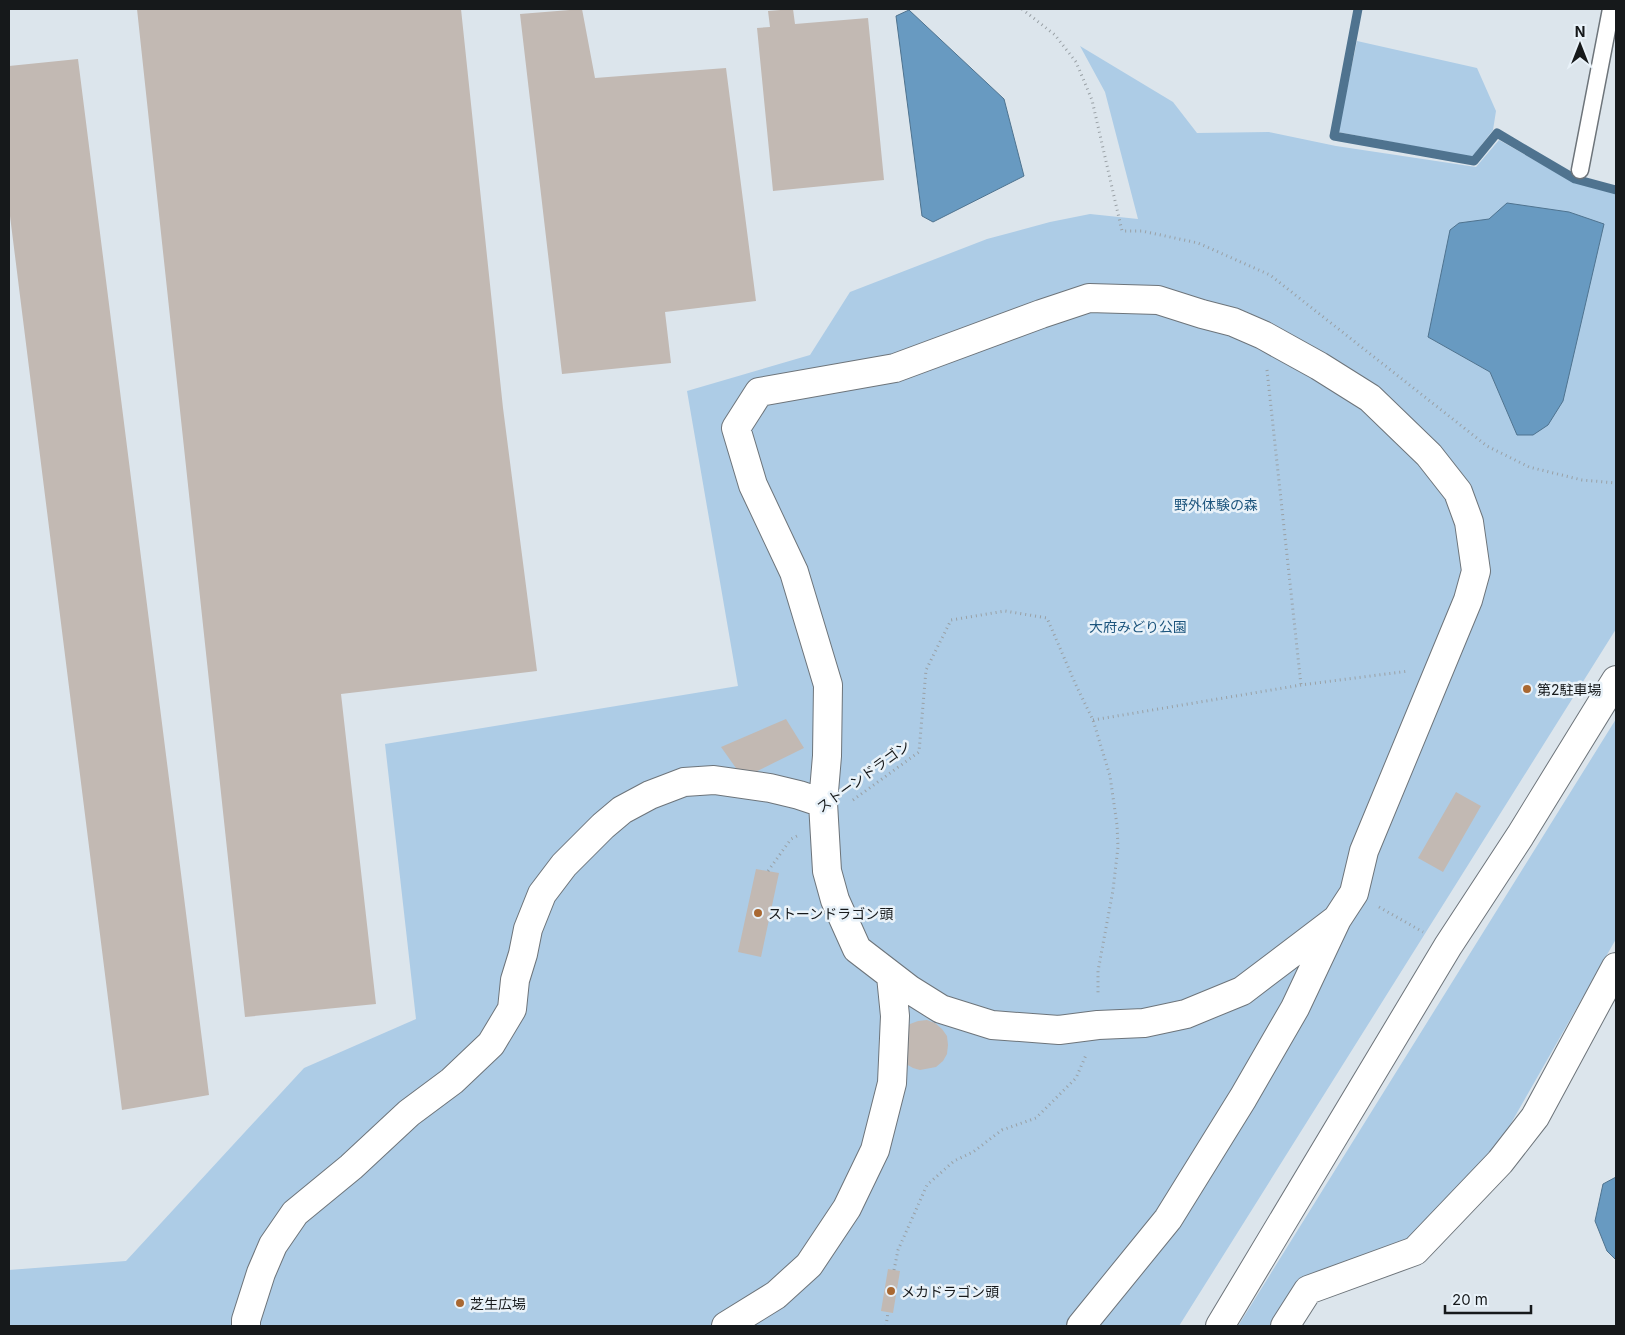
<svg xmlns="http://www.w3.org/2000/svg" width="1625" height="1335" font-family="Inter,'Noto Sans JP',sans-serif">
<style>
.green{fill:#adcce6;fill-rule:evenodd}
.water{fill:#689ac1;stroke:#4f738f}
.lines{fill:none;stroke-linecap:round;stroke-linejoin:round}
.stream{stroke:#4f738f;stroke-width:9}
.building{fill:#c2b9b3}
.lane-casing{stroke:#6d747a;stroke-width:19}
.street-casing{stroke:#6d747a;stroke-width:30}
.secondary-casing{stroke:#6d747a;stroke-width:30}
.path{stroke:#99a0a5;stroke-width:3;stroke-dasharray:1 4;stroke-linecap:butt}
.lane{stroke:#fff;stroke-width:16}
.street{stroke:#fff;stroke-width:28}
.secondary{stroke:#fff;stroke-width:28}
.poi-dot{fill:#a96832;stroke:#e9f2f9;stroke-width:2}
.labels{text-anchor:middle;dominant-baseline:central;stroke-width:5;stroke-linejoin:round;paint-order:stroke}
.park-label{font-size:14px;fill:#1d557d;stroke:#e9f2f9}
.poi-label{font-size:14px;fill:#16191b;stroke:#e9f2f9;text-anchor:start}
.street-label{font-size:14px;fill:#16191b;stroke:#e9f2f9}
</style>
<rect width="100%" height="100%" fill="#dce5ec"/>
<!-- green -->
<path class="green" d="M1357,41l120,27 19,43 -3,19 -21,27 -134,-25z
M1080,46l93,56 24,31 72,-1 67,14 140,21 23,-27 74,42 43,11v436l-437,697h-1170v-56l117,-9 178,-193 112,-49 -31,-275 353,-58 -51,-295 123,-36 40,-63 137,-53 63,-17 40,-8 48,5 -33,-127zM1489,220l28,215 -27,-63 -62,-35 31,-114z
M1616,719v220l-123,216 -85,84 -71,30 -63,57h-36z"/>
<!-- water -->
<path class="water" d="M909,10l95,89 20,77 -91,46 -11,-6 -26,-200z
M1507,203l62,9 35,12 -41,177 -15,24 -15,10h-16l-27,-63 -62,-35 22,-107 9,-7 30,-4z
M1616,1177v83l-9,-9 -12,-30 8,-37z"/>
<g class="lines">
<!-- stream -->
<path class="stream" d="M1358,9l-24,127 140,25 23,-28 78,46 41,11"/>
</g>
<!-- building -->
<path class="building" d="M137,9h324l42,399 34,263 -196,23 35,310 -131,13z
M582,9l13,69 131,-10 30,233 -91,11 6,51 -109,11 -42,-360z
M793,9l2,15 73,-6 16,162 -111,11 -16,-163 13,-1 -2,-16z
M78,59l131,1036 -87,15 -113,-902v-142z
M786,719l18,29 -61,30 -22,-31z
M1456,792l25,14 -38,66 -25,-14z
M756,869l23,4 -18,84 -23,-5z
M927,1020l8,3 7,6 5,7 1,9 -1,9 -4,7 -7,6 -16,3 -7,-2 -7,-4 -2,-35 6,-5 8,-3z
M888,1269l12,2 -7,42 -12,-2z"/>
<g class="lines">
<!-- lane casing -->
<g class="lane-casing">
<path id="lane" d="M1580,170l31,-161"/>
</g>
<!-- street casing -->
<g class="street-casing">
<path id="street" d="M246,1326v-6l15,-47 12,-28 22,-32 56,-46 58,-54 43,-32 39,-37 21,-35 3,-29 8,-26 5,-25 14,-35 22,-29 39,-39 19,-16 28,-15 34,-13 30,-2 56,8 29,7 24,8
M726,1326l50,-31 33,-30 38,-57 28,-58 17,-67 3,-67 -4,-40
M1081,1326l87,-107 75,-121 52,-90 42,-89 17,-26 10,-42 104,-251 8,-29 -7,-49 -11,-30 -29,-37 -59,-57 -51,-32 -56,-31 -30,-13 -31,-8 -44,-14 -69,-2 -48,16 -146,54 -136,24 -23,36 17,57 41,87 34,113 -1,71 -4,47 4,68 8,29 22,49 52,40 32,20 51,16 67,5 39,-5 46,-2 42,-9 56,-23 95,-72
M1285,1326l23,-36 107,-39 85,-89 35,-45 81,-150"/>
</g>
<!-- secondary casing -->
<g class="secondary-casing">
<path id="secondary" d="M1220,1326l228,-380 72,-110 96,-156"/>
</g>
<!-- path -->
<path class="path" d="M1022,9l33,26 21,27 16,38 30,131h20l56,12 72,32 217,171 42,21 53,13 34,3
M1267,370l34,315
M1093,720l208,-35 108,-14
M853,800l66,-48 7,-82 25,-50 54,-9 42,7 28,65 18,37 17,56 7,49 1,22 -5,43 -15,81v25
M768,871l23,-32 6,-3
M1379,907l44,25
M894,1270l4,-20 29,-65 27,-24 19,-9 29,-22 34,-12 40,-40 10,-23
M886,1326l2,-14"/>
<!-- lane -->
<use href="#lane" class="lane"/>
<!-- street -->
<use href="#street" class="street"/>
<!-- secondary -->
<use href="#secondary" class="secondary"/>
</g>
<!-- markers -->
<g class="poi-dot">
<circle cx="1527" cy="689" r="5"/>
<circle cx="758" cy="913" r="5"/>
<circle cx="891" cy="1291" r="5"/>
<circle cx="460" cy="1303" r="5"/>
</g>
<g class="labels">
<!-- park labels -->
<g class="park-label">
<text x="1216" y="504">野外体験の森</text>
<text x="1138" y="626">大府みどり公園</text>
</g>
<!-- poi labels -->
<g class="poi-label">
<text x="1537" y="689">第2駐車場</text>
<text x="768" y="913">ストーンドラゴン頭</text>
<text x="901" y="1291">メカドラゴン頭</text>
<text x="470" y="1303">芝生広場</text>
</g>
<!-- street labels -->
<g class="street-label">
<text transform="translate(863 776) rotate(-36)">ストーンドラゴン</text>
</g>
</g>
<!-- border -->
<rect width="1625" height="1335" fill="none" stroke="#16191b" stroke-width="20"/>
<!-- north arrow -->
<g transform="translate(1580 45)" stroke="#e9f2f9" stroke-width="4" paint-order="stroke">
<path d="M0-4L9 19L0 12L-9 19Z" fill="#16191b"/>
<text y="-8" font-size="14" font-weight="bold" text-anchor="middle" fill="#16191b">N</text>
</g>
<!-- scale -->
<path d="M1445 1305v8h86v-8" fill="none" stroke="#16191b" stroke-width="2.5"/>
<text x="1452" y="1305" font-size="15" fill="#16191b" stroke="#e9f2f9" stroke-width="4" paint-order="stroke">20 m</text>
</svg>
